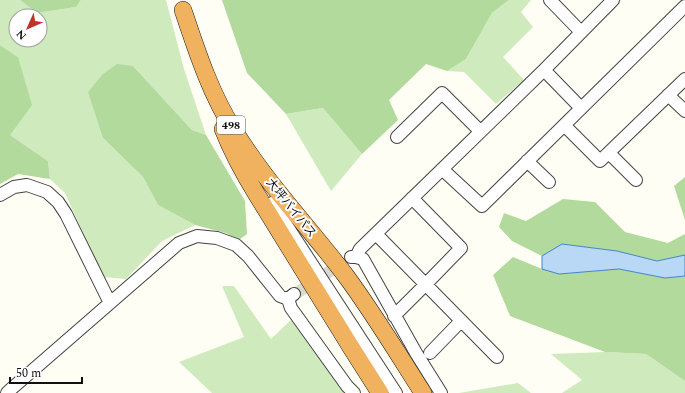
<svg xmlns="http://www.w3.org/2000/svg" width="685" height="393" font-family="Spectral,'Noto Sans JP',serif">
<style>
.green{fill:#cfeabd;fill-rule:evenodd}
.forest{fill:#b2da9d}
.water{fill:#b9d8f5;stroke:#4185cb}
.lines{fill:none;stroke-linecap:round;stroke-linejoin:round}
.minor-tunnel{stroke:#dbdad2;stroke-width:12;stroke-dasharray:12 6;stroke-linecap:butt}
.minor-casing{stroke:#434343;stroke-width:14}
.highway-casing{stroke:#212121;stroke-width:18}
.minor{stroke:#fff;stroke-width:12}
.highway{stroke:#f1b25f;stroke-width:17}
.labels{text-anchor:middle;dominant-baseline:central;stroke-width:4;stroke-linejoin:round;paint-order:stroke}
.shield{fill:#fff;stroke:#585858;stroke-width:1}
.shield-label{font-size:11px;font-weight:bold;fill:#101010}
.street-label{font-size:12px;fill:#101010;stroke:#fff}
</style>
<rect width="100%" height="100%" fill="#fffef4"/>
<!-- green -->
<path class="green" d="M0,0h20l17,13 39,-6 5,-7h85l18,69 22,66 -14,-5 -59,-64 -30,72 40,39 15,28 37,20 -33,16 -36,38 -23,-2 -38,-84 -15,-14 -2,-18 -38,-26 8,-78 -18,-12zM16,16h24v24h-24z
M509,0h22l-10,12 12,15 -30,30 21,23 -28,24 -32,-32 -17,-1 19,-12 26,-46z
M323,108l39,46 -31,37 -45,-77z
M222,286h12l37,53 20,-19 55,73h-134l-33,-31 65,-25z
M605,352l41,2 39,27v12h-123l20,-13 -31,-26z
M518,383l13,10h-72z"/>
<!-- forest -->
<path class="forest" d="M20,0h61l-5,7 -39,6z
M222,0h287l-17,13 -26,46 -19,12 -21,-7 -37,36 9,20 -36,34 -39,-46 -37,6 -39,-41z
M0,45l18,12 14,48 -22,30 38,26 2,18 -32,-5 -18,10z
M117,64l16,2 59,64 14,5 39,66 2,33 -8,6 -13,-7 -31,-8 -37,-20 -15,-28 -40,-39 -15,-46 15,-18z
M685,177v43l-11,-34z
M563,199l32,3 30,30 43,11 17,-9v21l-28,6 -40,-10 -54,-7 -21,12 -30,-15 -13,-14 5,-14 22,8z
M513,257l29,12 17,5 60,-5 46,9 20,-2v105l-39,-27 -41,-2 -95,-36 -17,-41z"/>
<!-- water -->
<path class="water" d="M562,244l55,7 40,10 28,-6v21l-20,2 -46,-9 -60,5 -17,-5v-13z"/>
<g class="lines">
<!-- minor-tunnel -->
<path class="minor-tunnel" d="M295,294l49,-32"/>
<!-- minor casing -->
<g class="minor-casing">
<path id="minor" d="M550,0l31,32
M544,70l37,38
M668,95l17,16
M564,125l36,36 85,-82
M397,137l45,-44 38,38
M609,153l27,27
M527,161l22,21
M442,169l40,37 203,-200
M0,195l14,-8 13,-2 20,7 11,10 8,12 44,89
M272,203l124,190
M376,234l121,123
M351,257h5l7,2 53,94 25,40
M356,257l4,-8 184,-179 69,-70
M294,294l-6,5 3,9 56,78 7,7
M394,316l32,-32 35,-36 -49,-50
M430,353l31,-32
M7,393l3,-3 169,-147 18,-7 20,2 19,7 12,11 32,40 8,3"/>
</g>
<!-- highway casing -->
<g class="highway-casing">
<path id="highway" d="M183,10c14,42 28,85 52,122 32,52 75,96 111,144 28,38 52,78 77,117
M223,129c9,23 21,45 34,66l95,154 28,44"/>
</g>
<!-- minor -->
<use href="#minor" class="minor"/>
<!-- highway -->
<use href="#highway" class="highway"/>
</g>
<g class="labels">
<!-- shield labels -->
<rect class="shield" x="217" y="116" width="28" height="18" rx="3"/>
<g class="shield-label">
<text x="231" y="125">498</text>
</g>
<!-- street labels -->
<g class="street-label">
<text transform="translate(291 208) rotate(51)">大坪バイパス</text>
</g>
</g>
<!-- north arrow -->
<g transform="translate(28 28) rotate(225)"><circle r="19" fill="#ffffff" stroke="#9f9f9f"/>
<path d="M0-3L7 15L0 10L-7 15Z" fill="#c03329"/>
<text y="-6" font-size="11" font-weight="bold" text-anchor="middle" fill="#101010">N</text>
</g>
<!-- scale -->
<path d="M10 377v6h72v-6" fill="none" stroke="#101010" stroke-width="2"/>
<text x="16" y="377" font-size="12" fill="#101010" stroke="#ffffff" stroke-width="3" paint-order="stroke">50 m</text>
</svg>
